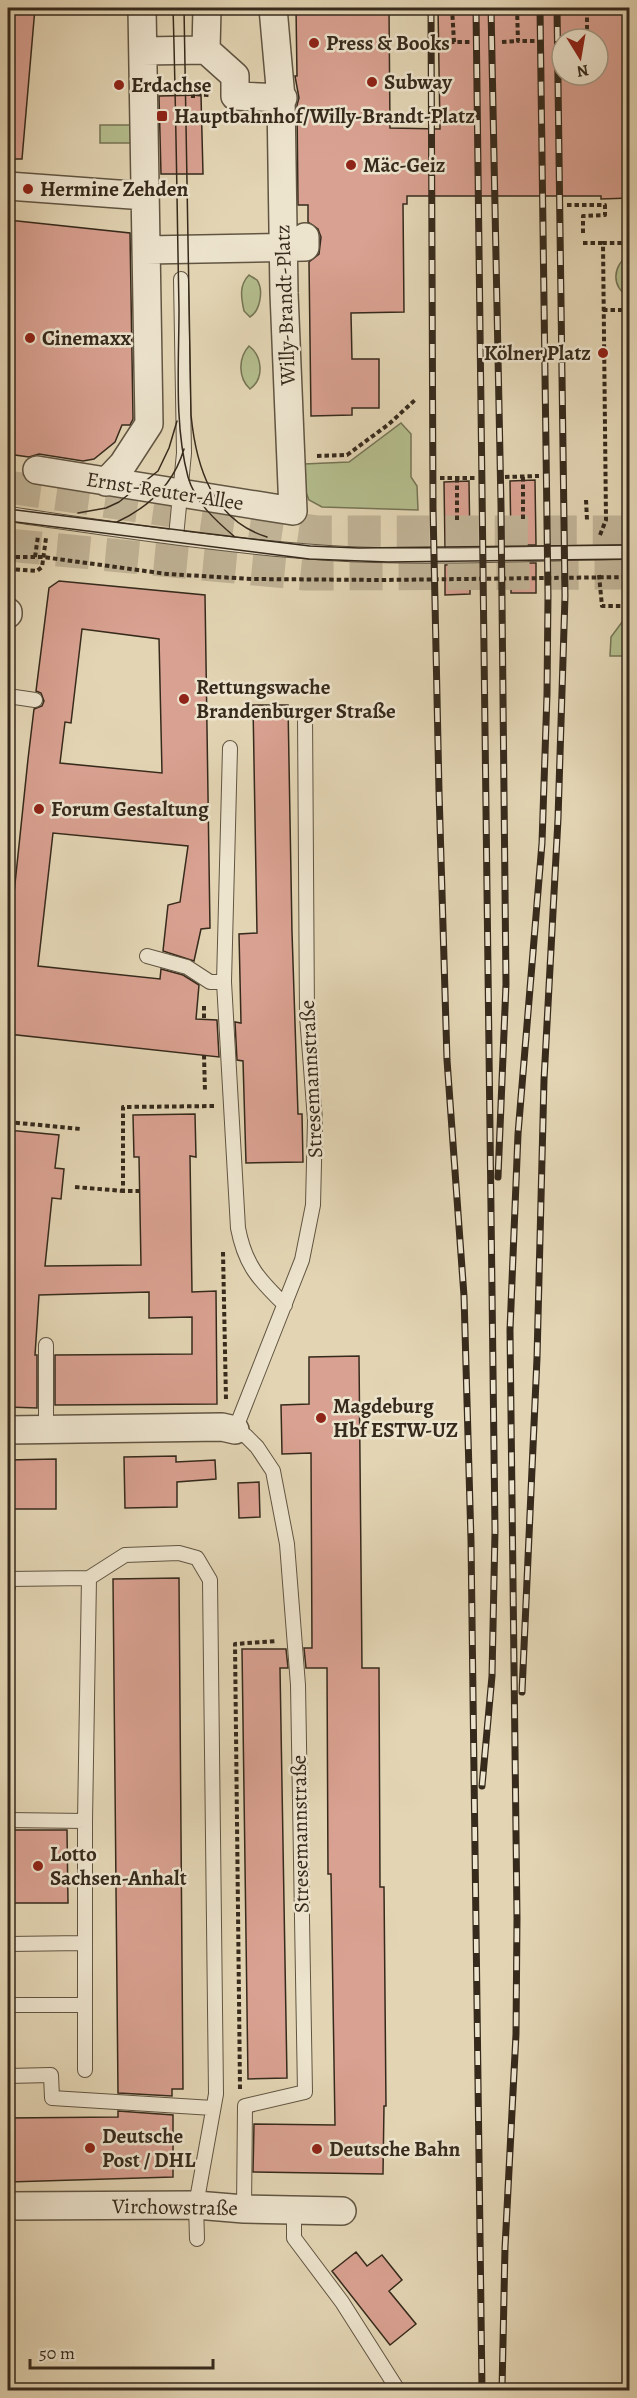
<svg xmlns="http://www.w3.org/2000/svg" width="637" height="2398" font-family="Alegreya,serif">
<style>
.green{fill:#b4bd8d;stroke:#757454;stroke-width:1.5}
.building{fill:#d9a191;stroke:#362a1c;stroke-width:1.5;fill-rule:evenodd}
.lines{fill:none;stroke-linecap:round;stroke-linejoin:round}
.secondary-tunnel{stroke:#c0b396;stroke-width:33;stroke-dasharray:33 16;stroke-linecap:butt}
.lane-casing{stroke:#615542;stroke-width:16}
.street-casing{stroke:#615542;stroke-width:30}
.path{stroke:#362a1c;stroke-width:4;stroke-dasharray:4.5 3;stroke-linecap:butt}
.lane{stroke:#ede4ce;stroke-width:14}
.street{stroke:#ede4ce;stroke-width:27}
.tram{stroke:#362a1c;stroke-width:1.5}
.rail-casing{stroke:#362a1c;stroke-width:7}
.rail{stroke:#ede4ce;stroke-width:4.5;stroke-dasharray:14;stroke-linecap:butt}
.poi-dot{fill:#8f2418;stroke:#ede4ce;stroke-width:2}
.labels{text-anchor:middle;dominant-baseline:central;stroke-width:5;stroke-linejoin:round;paint-order:stroke}
.poi-label{font-size:21px;font-weight:bold;fill:#362a1c;stroke:#ede4ce;text-anchor:start}
.street-label{font-size:21px;fill:#362a1c;stroke:#ede4ce}
</style>
<rect width="100%" height="100%" fill="#e3d5b4"/>
<filter id="stains"><feTurbulence type="fractalNoise" baseFrequency=".00333" numOctaves="4"/><feColorMatrix values="0 0 0 0 .2 0 0 0 0 .09 0 0 0 0 .02 0 0 0 .5 -.17"/></filter>
<radialGradient id="worn" r=".72"><stop offset=".6" stop-color="#630" stop-opacity="0"/><stop offset="1" stop-color="#630" stop-opacity=".3"/></radialGradient>
<!-- green -->
<path class="green" d="M100,125h35v18h-35z
M629,256h1l-1,40c-18,-7 -17,-32 0,-40z
M249,275c1,1 7,4 8,5 7,10 3,31 -7,37l-6,-6c-3,-14 -5,-26 5,-36z
M249,346c13,10 16,32 1,43 -12,-11 -12,-31 -1,-43z
M401,423l10,11v43l6,9 1,24 -96,-3 -13,-7 -4,-10 -1,-26 45,-2z
M625,618h4v38h-19l1,-19z"/>
<!-- building -->
<path class="building" d="M8,8h27l-13,151h-14z
M296,8h93l1,120 50,1 -2,-121h192v190l-29,1v-3h-194v8h-4l1,108 -53,1 1,46h27v49h-27v7l-41,1 -2,-154 10,-8 2,-17 -3,-8 -10,-7v-17h-10l-1,-100 2,-7 -4,-22h2zM562,39h36v36h-36z
M201,95l2,79h-42l-2,-78z
M8,220l122,13 3,186 -3,6h-8l-7,17 -21,17 -11,2 -44,-7 -10,3 -21,-3z
M535,480l1,65h-25l-1,-64z
M469,481l1,65 -25,1 -1,-65z
M511,563h25v30h-25z
M470,564v30l-25,1v-30z
M59,581l146,14 5,333 -9,1 -7,32 -31,-10 5,-46 12,-3 8,-56 -135,-13 -15,133 122,13 1,-10 22,6 16,10 -3,34 21,1 2,37 -211,-23v-83l20,-192 6,-50 8,-3 2,-5 -3,-8 -5,-2 13,-103zM82,629l77,10 3,134 -102,-10 5,-41 6,1z
M253,705h35l4,227 6,182h4l1,48 -57,1 -3,-102 -6,-1 -2,-38 6,1 -2,-89 18,-1z
M195,1114l1,43 -6,-1 2,136 24,-1 1,113 -162,1v-50l137,-1v-37l-43,1v-26l-110,3 -4,60h2v53l-29,-1v-277l51,5 -4,33 9,1 -3,30 -9,-1 -7,68 96,-1 -2,-108h-5l-1,-42z
M359,1356l3,312h17l1,219h4l2,219h-2l-1,68 -130,-2 1,-48 81,1 -4,-251h-3l-1,-206h-21l-2,-20h8l-1,-195 -29,1 -1,-49 28,-1v-47z
M176,1456v6l39,-2 1,19 -39,3v25l-52,1 -1,-51z
M56,1459v50h-48v-49z
M259,1482l1,35 -21,1 -1,-35z
M179,1578l4,511h-11v7l-54,-3 -5,-514z
M242,1649h44l2,19h-8l7,410 -39,1z
M8,1830h59l1,73h-60z
M118,2111l55,4v62l-164,5 -1,-64 110,-1z
M356,2252l11,14 15,-11 20,25 -13,11 27,33 -26,21 -58,-74z"/>
<g class="lines">
<!-- secondary-tunnel -->
<path class="secondary-tunnel" d="M8,487l310,45h312
M8,545l298,29 324,-1"/>
<!-- lane casing -->
<g class="lane-casing">
<path id="lane" d="M8,514c106,15 213,32 321,39 99,6 201,0 301,-1
M176,537l8,-84 -3,-174
M8,696l27,4
M230,748l-6,234 14,246c7,37 21,52 47,77
M147,956l40,11 23,15h14
M46,1429v-84
M89,1578l36,-23 54,-2 18,5 13,22 6,514 -20,111 1,34
M8,1587v-8l81,-1 -4,243v249
M8,1820l77,1
M8,1944l76,-1
M8,2005h76
M8,2076l43,-1 1,23 161,10
M244,2209l1,-103 60,-14 -7,-407 -11,-141 -14,-73 -16,-24 -11,-11 -11,-6 67,-170 11,-55 2,-85 -8,-104 -2,-302
M294,2210v28l48,64 56,88"/>
</g>
<!-- street casing -->
<g class="street-casing">
<path id="street" d="M207,8l-1,42 29,26v20l48,2
M143,51l63,-1
M8,186l137,10
M146,250l159,-3v-10
M37,470l256,41 -9,-218 -3,-195 -8,-90
M106,482l17,-18 26,-40 -7,-416
M8,614v-2
M8,1430l214,-3 13,3
M8,2206l188,-1 48,4 98,2"/>
</g>
<!-- path -->
<path class="path" d="M452,8l2,34h16
M517,8l1,33h17
M587,10v29
M437,42h17
M502,42l16,-1
M193,98v-4l17,1
M345,107v11
M327,108v10
M363,108v9
M567,205h38v10l-22,1v18
M583,243h20
M603,310h27
M317,456l30,-1 42,-31 27,-25
M505,477l34,-1
M523,477v43
M440,478h36
M457,478v42
M586,500l1,20
M600,535l6,-15 -3,-277h27
M8,557h35l124,17 85,5 129,1 249,-3
M35,557l3,-21
M8,569l29,2 5,-4 4,-29
M599,575l3,31h28
M10,589l3,-32
M204,1006v13
M204,1055l1,37
M8,1122l73,7
M75,1187l48,4
M140,1191h-17v-84l91,-1
M223,1252l3,148
M240,2089l-5,-445 42,-3"/>
<!-- lane -->
<use href="#lane" class="lane"/>
<!-- street -->
<use href="#street" class="street"/>
<!-- tram -->
<path class="tram" d="M173,8c3,100 4,200 6,301 0,55 -5,115 9,168 7,25 28,44 47,60
M184,8l7,407c5,51 21,105 76,122
M8,509l302,37 49,2 271,-3
M78,513l28,-5 13,-6 39,-31 11,-23 8,-27
M8,521l301,38 79,3 242,-3
M117,522c32,-15 57,-39 67,-73"/>
<!-- rail casing -->
<g class="rail-casing">
<path id="rail" d="M431,8l2,500 6,283 8,269 17,236 7,245 11,849
M476,8l19,1523 -3,145 -10,110
M491,8l10,498 5,478 -8,193
M522,1692l15,-334 7,-278 14,-261 7,-223 -8,-588
M502,2390l3,-142 11,-214 1,-116 -7,-588 8,-196 24,-291 5,-149 1,-99 -8,-587"/>
</g>
<!-- rail -->
<use href="#rail" class="rail"/>
</g>
<!-- markers -->
<g class="poi-dot">
<circle cx="314" cy="43" r="6"/>
<circle cx="372" cy="82" r="6"/>
<circle cx="119" cy="85" r="6"/>
<rect x="156" y="110" width="12" height="12" rx="3"/>
<circle cx="351" cy="165" r="6"/>
<circle cx="28" cy="189" r="6"/>
<circle cx="30" cy="338" r="6"/>
<circle cx="603" cy="353" r="6"/>
<circle cx="184" cy="699" r="6"/>
<circle cx="39" cy="809" r="6"/>
<circle cx="321" cy="1418" r="6"/>
<circle cx="38" cy="1866" r="6"/>
<circle cx="90" cy="2148" r="6"/>
<circle cx="317" cy="2149" r="6"/>
</g>
<g class="labels">
<!-- poi labels -->
<g class="poi-label">
<text x="326" y="43">Press &amp; Books</text>
<text x="384" y="82">Subway</text>
<text x="131" y="85">Erdachse</text>
<text x="174" y="116">Hauptbahnhof/Willy-Brandt-Platz</text>
<text x="363" y="165">Mäc-Geiz</text>
<text x="40" y="189">Hermine Zehden</text>
<text x="42" y="338">Cinemaxx</text>
<text x="591" y="353" text-anchor="end">Kölner Platz</text>
<text x="196" y="687">Rettungswache<tspan x="196" dy="24">Brandenburger Straße</tspan></text>
<text x="51" y="809">Forum Gestaltung</text>
<text x="333" y="1406">Magdeburg<tspan x="333" dy="24">Hbf ESTW-UZ</tspan></text>
<text x="50" y="1854">Lotto<tspan x="50" dy="24">Sachsen-Anhalt</tspan></text>
<text x="102" y="2136">Deutsche<tspan x="102" dy="24">Post / DHL</tspan></text>
<text x="329" y="2149">Deutsche Bahn</text>
</g>
<!-- street labels -->
<g class="street-label">
<text transform="translate(285 305) rotate(-92)">Willy-Brandt-Platz</text>
<text transform="translate(165 491) rotate(9)">Ernst-Reuter-Allee</text>
<text transform="translate(311 1079) rotate(-93)">Stresemannstraße</text>
<text transform="translate(300 1834) rotate(-91)">Stresemannstraße</text>
<text transform="translate(175 2207) rotate(1)">Virchowstraße</text>
</g>
</g>
<!-- margin -->
<rect width="637" height="2398" fill="none" stroke="#e3d5b4" stroke-width="30"/>
<rect x="9" y="9" width="619" height="2380" fill="none" stroke="#362a1c" stroke-width="3"/>
<rect x="15" y="15" width="607" height="2368" fill="none" stroke="#362a1c" stroke-width="1.5"/>
<!-- north arrow -->
<g transform="translate(580 57) rotate(169)"><circle r="28" fill="#ede4ce" stroke="#a49a87" stroke-width="1.5"/>
<path d="M0-4.5L10 22L0 15L-10 22Z" fill="#8f2418"/>
<text y="-9" font-size="16" font-weight="bold" text-anchor="middle" fill="#362a1c">N</text>
</g>
<!-- scale -->
<path d="M30 2359v9h183v-9" fill="none" stroke="#362a1c" stroke-width="3"/>
<text x="39" y="2359" font-size="18" fill="#362a1c" stroke="#ede4ce" stroke-width="4.5" paint-order="stroke">50 m</text>
<rect width="100%" height="100%" filter="url(#stains)"/>
<rect width="100%" height="100%" fill="url(#worn)"/>
</svg>
